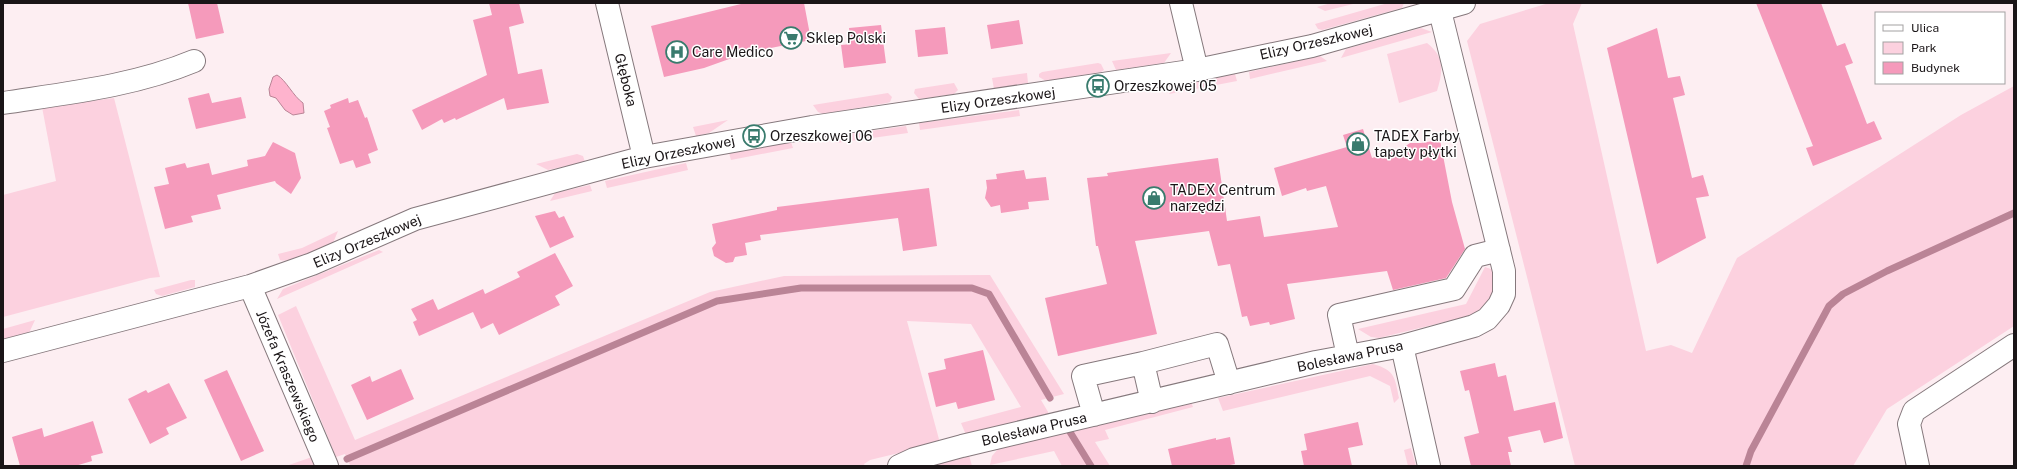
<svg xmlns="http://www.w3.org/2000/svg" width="2017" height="469" font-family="'Public Sans',sans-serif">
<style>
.green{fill:#fcd1df}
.water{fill:#feb3cd;stroke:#ba8496}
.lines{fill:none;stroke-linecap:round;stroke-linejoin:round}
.stream{stroke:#ba8496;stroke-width:7}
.building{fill:#f59abb}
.minor-casing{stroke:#85787c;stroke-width:24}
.minor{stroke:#fff;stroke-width:22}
.labels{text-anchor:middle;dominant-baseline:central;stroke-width:3;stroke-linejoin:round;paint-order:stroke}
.poi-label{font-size:14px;fill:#1a1517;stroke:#fff;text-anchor:start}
.street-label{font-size:14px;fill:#1a1517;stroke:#fff}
</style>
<rect width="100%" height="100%" fill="#fdeef2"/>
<!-- green -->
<path class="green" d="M1331,3h26l-32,8 -8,-4z
M1388,3h16l-2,5 -80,22 -4,-1 -3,-5z
M1549,3h33l-9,21 73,327 25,-6 21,8 45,-95 224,-143 53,-29v240l-127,83 -34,57h-278l-108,-425 13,-17z
M1421,28l11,4 -91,26 5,-9z
M1427,43c18,14 16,28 10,48l-38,12 -12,-49z
M1171,53l-7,10 -48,7 -4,-9z
M1320,56l7,5 -77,18 -1,-7z
M1098,63l3,1 3,6 -3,2 -55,9 -7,-4v-3l3,-2z
M1027,73l1,10 -34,6 -2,-11z
M1235,74l2,7 -68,13 4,-7z
M954,83l4,7 -4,4 -35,5 -5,-6 1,-4z
M888,93l4,4 -2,5 -3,1 -64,11 -5,-2 -5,-7z
M114,98l46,179 -10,1 -147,39v-122l53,-14 -14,-74z
M1019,110l1,6 -100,14 -1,-7z
M728,120l-19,13 -13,3 -3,-9z
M906,126l2,7 -72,10 -2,-7z
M791,142l2,6 -62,12 -2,-7z
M577,154l6,2 2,6 -37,8 -12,-6z
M686,163l2,7 -81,18 -2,-7z
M590,185l2,6 -42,10 5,-8z
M338,231l-5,12c-12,4 -42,21 -53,17l-2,-6 24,-6z
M379,250l4,2 -106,47 6,-10z
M1485,267l9,3 2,14 -5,14 -8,11 -14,7 -90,22 -8,-1 -13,-8 108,-25z
M990,275l74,119 -23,6 10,17 -85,18 -5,-12 60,-16 -50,-83 -64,-3 33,122 -70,17 -6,4 1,2h-518l3,-1 -5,-11 -9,3 -58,-142 18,-9 59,134 355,-148 74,-16z
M191,280h4v7l-33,9 -6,-2 -2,-4z
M35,320l-6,13 -26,6v-10z
M1373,364c22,6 22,14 26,34l-5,5 -4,-17 -20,-10 -147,35 -5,-13z
M1191,402l2,5 -88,23 4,9 -14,3 15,24h-48l-8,-15 -64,14 2,-9 7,-8z
M1411,448l5,18h-8l-4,-16z
M969,455l3,11h-47z
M312,457l4,9h-30z"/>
<!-- water -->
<path class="water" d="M277,75c9,5 16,21 26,28l1,10 -11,2 -8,-5 -9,-12 -6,-2 -1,-7 4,-12z"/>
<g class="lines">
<!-- stream -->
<path class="stream" d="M1070,432l21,34
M347,459l370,-158 84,-13h171l17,6 61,104
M1746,466l5,-15 78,-145 14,-12 44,-23 127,-58"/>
</g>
<!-- building -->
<path class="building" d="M188,3h29l7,30 -28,6z
M489,3h30l5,20 -15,4 9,47 24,-5 7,34 -42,7 -3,-12 -48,22 -1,-2 -11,5 -2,-4 -20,11 -10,-20 75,-35 -14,-55 19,-5z
M745,3h59l7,37 -65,13 -42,15 -40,9 -13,-51z
M1756,3h65l16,43 8,-3 8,20 -8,3 22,58 7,-3 8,18 -69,27 -7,-18 7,-2z
M1019,20l4,24 -32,5 -4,-24z
M881,25l5,38 -42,5 -3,-23 10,-1 -2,-16z
M945,27l3,27 -30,3 -3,-27z
M1657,28l11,50 12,-2 5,19 -12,3 19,80 11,-3 6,21 -13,2 10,40 -49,26 -50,-216z
M209,93l3,10 29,-6 5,21 -50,11 -8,-31z
M348,98l1,5 9,-3 7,18 2,-1 11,33 -10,4 3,9 -15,5 -3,-8 -13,4 -13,-36 3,-1 -6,-16 7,-3 -1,-3z
M1363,129l9,29 29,-9 9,-6h11l19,-3 12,62 13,47 -19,29 -53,12 -6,-19 -100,13 8,35 -25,6 -1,-3 -19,4 -3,-10 -5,1 -12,-53 -12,2 -9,-35 -74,10 22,93 -99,22 -13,-58 62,-14 -9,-38h-2l-9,-68 21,-2 -1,-3 111,-15 9,63 33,-5 4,21 74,-10 -12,-41 -19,5 -1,-3 -24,8 -8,-28 73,-21 -4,-12z
M273,142l22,11 6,25 -10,16 -15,-11 -1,-2 -58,14 4,14 -30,7 2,6 -28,7 -11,-42 15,-3 -4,-16 20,-5 2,5 22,-5 3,12 36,-9 -1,-6 18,-4z
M1024,170l2,9 20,-2 3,23 -21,2 1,7 -28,4 -1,-8 -9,2 -6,-9 2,-10 -1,-8 11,-1 -1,-5z
M929,188l8,58 -34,5 -5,-33 -138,17 1,5 -16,3 2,12 -12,2 -2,5 -7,1 -12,-7 -2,-8 4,-5 -4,-19 65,-14v-3z
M555,211l4,7 5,-2 10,21 -24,11 -15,-32z
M555,253l18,33 -18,10 5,9 -61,30 -6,-12 -12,6 -8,-17 -54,24 -6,-14 4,-2 -6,-11 22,-10 5,11 45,-21 2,5 35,-17 -3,-5z
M983,350l12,50 -37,9 -2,-7 -20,5 -8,-34 18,-4 -2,-10z
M1495,363l3,14 8,-2 8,36 41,-9 8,36 -19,5 -4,-13 -32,7 4,15h-4l3,14h-40l-7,-29 15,-4 -10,-43 -4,1 -5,-20z
M401,369l13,30 -47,21 -16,-35 19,-9 2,6z
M227,370l37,81 -23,10 -37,-81z
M169,383l18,35 -21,10 3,6 -19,10 -22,-45 18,-9 2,3z
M93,421l10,32 -12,3 1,5 -17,5h-55l-8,-29 30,-9 2,9z
M1358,422l5,23 -15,3 4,18h-48l-3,-15 6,-1 -3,-16z
M1230,437l5,27 -10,2h-53l-4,-17 48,-11v2z"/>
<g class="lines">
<!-- minor casing -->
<g class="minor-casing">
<path id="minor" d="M607,3l37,154
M1181,3l16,67
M3,103c65,-10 131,-17 191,-42
M250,286l77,180
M1402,346l27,120
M3,351l247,-65 62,-22 103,-45 229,-62 168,-30 385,-57 115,-24 152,-43
M1348,356l-9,-41 115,-26 21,-33 24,-6
M1143,363l74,-19 12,39
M1094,415l-11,-39 60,-13 9,39
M899,466l15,-7 48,-13 354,-84 86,-16 72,-20 13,-7 12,-14 5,-11v-23l-64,-260
M1918,466l-9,-42 5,-13 100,-66"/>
</g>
<!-- minor -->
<use href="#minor" class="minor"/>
</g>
<!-- icons -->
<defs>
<g id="supermarket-ring" transform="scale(1.15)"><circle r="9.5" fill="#fff" stroke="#397b6d" stroke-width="1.5"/><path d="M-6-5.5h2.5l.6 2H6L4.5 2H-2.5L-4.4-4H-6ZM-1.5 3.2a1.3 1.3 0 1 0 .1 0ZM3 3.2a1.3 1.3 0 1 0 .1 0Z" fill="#397b6d"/></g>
<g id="hospital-ring" transform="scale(1.15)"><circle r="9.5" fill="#fff" stroke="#397b6d" stroke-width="1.5"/><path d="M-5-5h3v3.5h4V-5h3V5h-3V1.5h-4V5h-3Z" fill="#397b6d"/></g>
<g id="bus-ring" transform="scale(1.15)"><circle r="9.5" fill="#fff" stroke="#397b6d" stroke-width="1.5"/><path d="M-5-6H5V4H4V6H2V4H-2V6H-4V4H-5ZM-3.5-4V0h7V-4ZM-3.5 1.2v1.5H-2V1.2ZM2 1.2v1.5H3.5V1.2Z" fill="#397b6d"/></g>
<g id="shop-ring" transform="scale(1.15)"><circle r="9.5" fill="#fff" stroke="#397b6d" stroke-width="1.5"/><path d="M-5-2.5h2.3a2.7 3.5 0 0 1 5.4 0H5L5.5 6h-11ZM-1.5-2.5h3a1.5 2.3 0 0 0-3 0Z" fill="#397b6d"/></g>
</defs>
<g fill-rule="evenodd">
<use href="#supermarket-ring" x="791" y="38"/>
<use href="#hospital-ring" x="677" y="52"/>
<use href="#bus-ring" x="1098" y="86"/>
<use href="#bus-ring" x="754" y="136"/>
<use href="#shop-ring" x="1358" y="144"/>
<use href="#shop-ring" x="1154" y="198"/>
</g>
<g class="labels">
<!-- poi labels -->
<g class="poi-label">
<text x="806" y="38">Sklep Polski</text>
<text x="692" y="52">Care Medico</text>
<text x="1114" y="86">Orzeszkowej 05</text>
<text x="770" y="136">Orzeszkowej 06</text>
<text x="1374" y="136">TADEX Farby<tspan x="1374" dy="16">tapety płytki</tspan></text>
<text x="1170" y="190">TADEX Centrum<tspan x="1170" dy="16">narzędzi</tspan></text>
</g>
<!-- street labels -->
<g class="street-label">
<text transform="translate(1316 42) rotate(-13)">Elizy Orzeszkowej</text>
<text transform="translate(626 80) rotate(76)">Głęboka</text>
<text transform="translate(998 100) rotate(-8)">Elizy Orzeszkowej</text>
<text transform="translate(678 152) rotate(-12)">Elizy Orzeszkowej</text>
<text transform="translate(367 241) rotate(-23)">Elizy Orzeszkowej</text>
<text transform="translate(1350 356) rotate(-12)">Bolesława Prusa</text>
<text transform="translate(288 376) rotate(67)">Józefa Kraszewskiego</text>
<text transform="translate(1034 429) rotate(-13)">Bolesława Prusa</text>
</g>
</g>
<!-- border -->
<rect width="2017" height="469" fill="none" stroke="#1a1517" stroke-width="8"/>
<!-- legend -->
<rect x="1875" y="12" width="130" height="72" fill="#ffffff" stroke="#a3a1a2"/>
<rect x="1883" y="25" width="20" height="6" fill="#ffffff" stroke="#a3a1a2"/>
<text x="1911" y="32" font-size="12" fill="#1a1517">Ulica</text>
<rect x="1883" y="42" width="20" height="12" fill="#fcd1df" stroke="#a3a1a2"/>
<text x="1911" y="52" font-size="12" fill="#1a1517">Park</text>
<rect x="1883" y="62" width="20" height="12" fill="#f59abb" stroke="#a3a1a2"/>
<text x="1911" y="72" font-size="12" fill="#1a1517">Budynek</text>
</svg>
